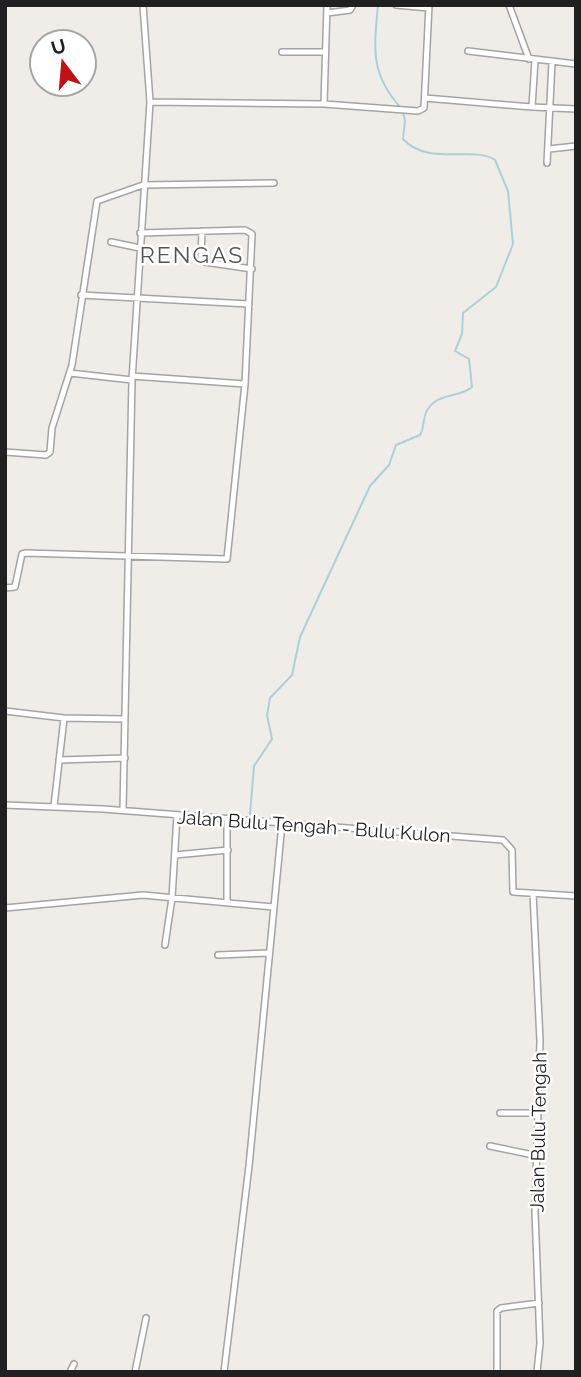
<svg xmlns="http://www.w3.org/2000/svg" width="581" height="1377" font-family="Raleway,sans-serif">
<style>
.lines{fill:none;stroke-linecap:round;stroke-linejoin:round}
.stream{stroke:#acd0da;stroke-width:2}
.street-casing{stroke:#a4a4a4;stroke-width:8}
.street{stroke:#fff;stroke-width:5}
.labels{text-anchor:middle;dominant-baseline:central;stroke-width:5;stroke-linejoin:round;paint-order:stroke}
.street-label{font-size:19px;fill:#202020;stroke:#fff}
.quarter-label{font-size:23px;letter-spacing:2px;fill:#535353;stroke:#fff}
</style>
<rect width="100%" height="100%" fill="#f0ede8"/>
<g class="lines">
<!-- stream -->
<path class="stream" d="M378,5c-4,44 -8,68 22,102
M250,814l4,-48 18,-27 -5,-24 3,-17 22,-23 8,-38 70,-151 19,-21 7,-20 24,-10c5,-8 2,-18 8,-26 11,-17 32,-11 44,-22l-3,-28 -14,-8 7,-17 1,-21 33,-26 17,-43 -5,-53 -13,-31c-22,-15 -66,7 -92,-21l2,-18 -2,-9"/>
<!-- street casing -->
<g class="street-casing">
<path id="street" d="M396,5l33,3
M509,5l20,54
M327,13l23,-3 3,-5
M468,51l108,13
M282,52h43
M425,98l107,9 3,-47
M150,102l174,2 94,7 6,-3 5,-103
M324,104l3,-99
M532,107l44,2
M549,149l27,-3
M547,163l5,-101
M202,231l-1,25 4,6 47,7
M111,242l29,6
M81,295l168,9
M70,373l62,7
M132,376l113,8
M5,452l41,3 4,-3 2,-24 20,-63 25,-164 46,-16 131,-2
M5,588l10,-1 7,-33 4,-1 201,6 18,-175 7,-150 -7,-4 -105,3
M5,711l59,7 60,1
M59,760l66,-2
M5,805l98,4 400,31 9,10 1,42 63,4
M54,806l10,-88
M123,810l9,-430 18,-278 -7,-97
M227,819v82
M175,855l53,-5
M533,893l7,148 -5,171 5,131 -3,29
M5,908l138,-13 130,12
M165,945l7,-47 5,-83
M218,955l51,-2
M500,1113h38
M490,1146l48,10
M70,1372l4,-8
M135,1372l11,-54
M224,1372l25,-206 33,-342
M497,1372v-61l4,-3 38,-5"/>
</g>
<!-- street -->
<use href="#street" class="street"/>
</g>
<g class="labels">
<!-- street labels -->
<g class="street-label">
<text transform="translate(314 826) rotate(4)">Jalan Bulu Tengah - Bulu Kulon</text>
<text transform="translate(538 1132) rotate(-89)">Jalan Bulu Tengah</text>
</g>
<!-- quarter labels -->
<g class="quarter-label">
<text x="192" y="254">RENGAS</text>
</g>
</g>
<!-- border -->
<rect width="581" height="1377" fill="none" stroke="#202020" stroke-width="14"/>
<!-- north arrow -->
<g transform="translate(63 63) rotate(344)"><circle r="33" fill="#ffffff" stroke="#a6a6a6" stroke-width="2"/>
<path d="M0-5L12 26L0 18L-12 26Z" fill="#c01114"/>
<text y="-10" font-size="19" font-weight="bold" text-anchor="middle" fill="#202020">U</text>
</g>
</svg>
